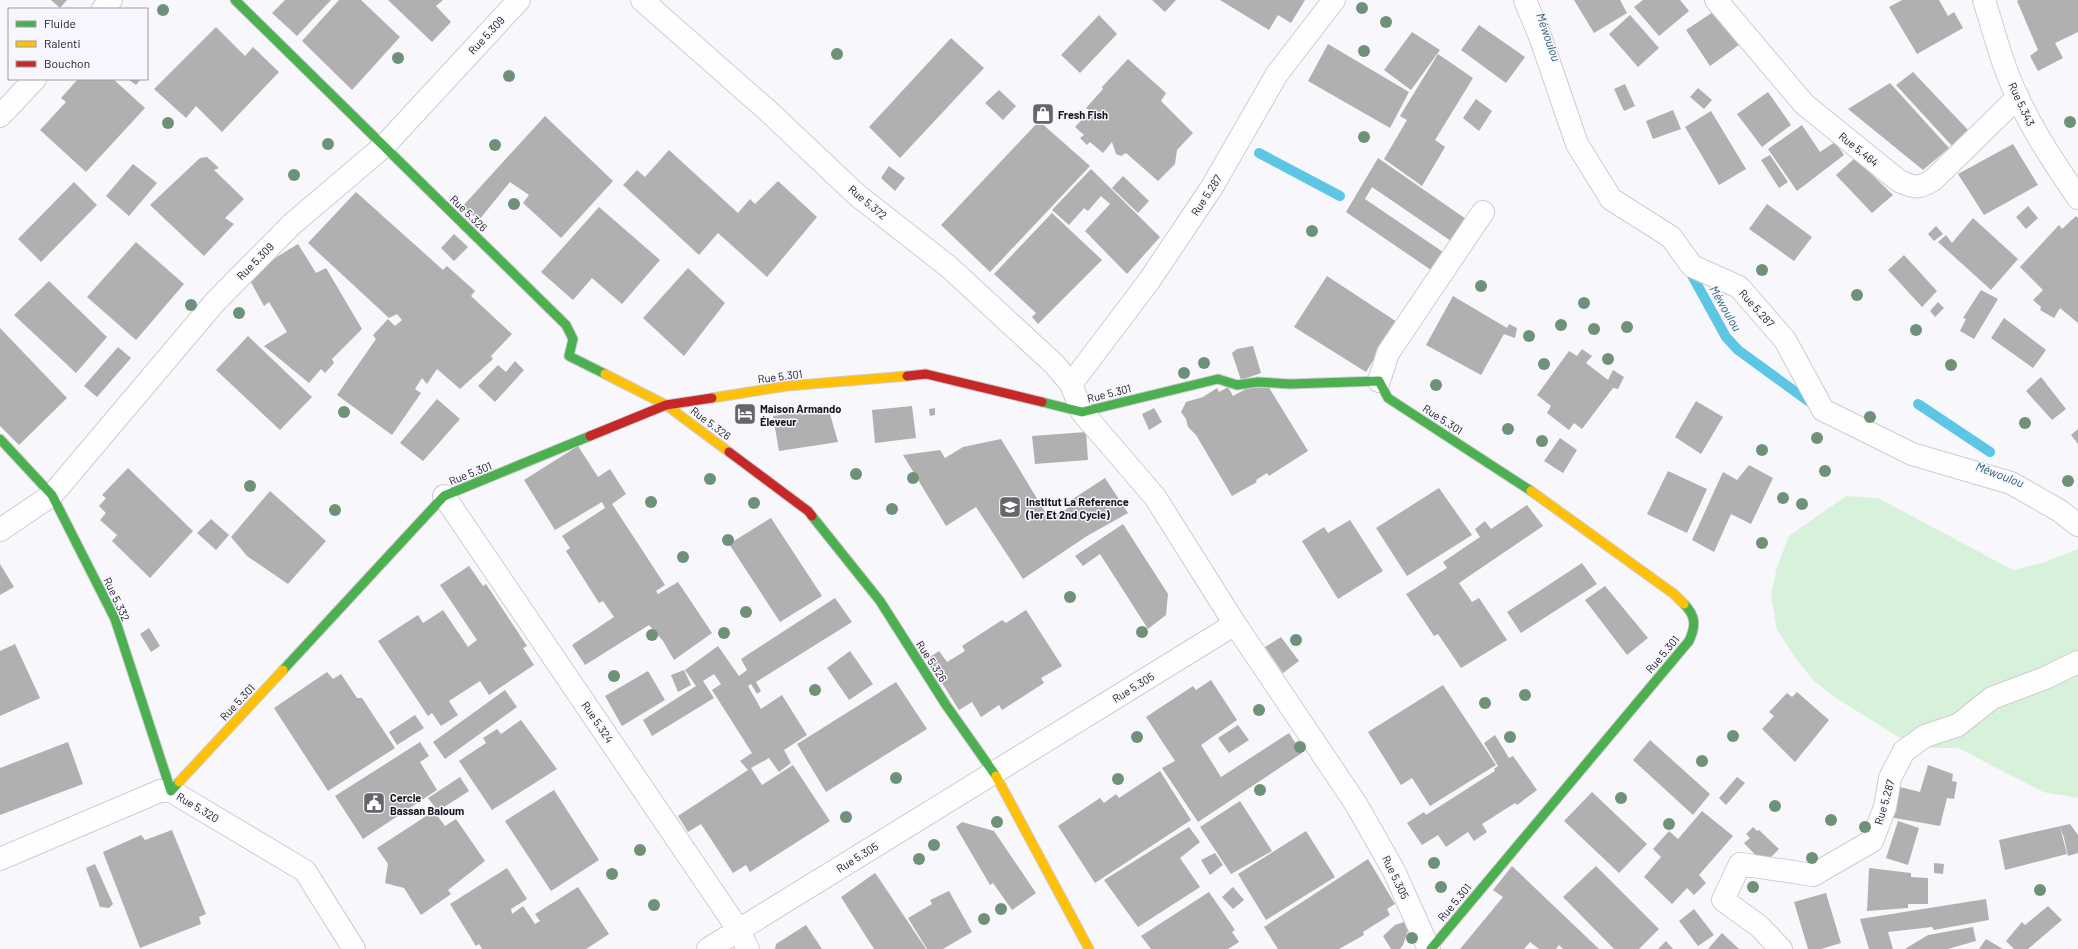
<svg xmlns="http://www.w3.org/2000/svg" width="2078" height="949" font-family="Barlow,sans-serif">
<style>
.green{fill:#d8f1db}
.lines{fill:none;stroke-linecap:round;stroke-linejoin:round}
.stream{stroke:#5ec6e5;stroke-width:10}
.building{fill:#b2afb0}
.street-casing{stroke:#cecdd1;stroke-width:24}
.fast-casing{stroke:#cecdd1;stroke-width:11}
.slow-casing{stroke:#cecdd1;stroke-width:11}
.jam-casing{stroke:#cecdd1;stroke-width:11}
.street{stroke:#fefefe;stroke-width:22}
.fast{stroke:#4caf50;stroke-width:9}
.slow{stroke:#ffc107;stroke-width:9}
.jam{stroke:#c62828;stroke-width:9}
.tree{fill:#709179}
.labels{text-anchor:middle;dominant-baseline:central;stroke-width:3;stroke-linejoin:round;paint-order:stroke}
.street-label{font-size:11px;fill:#18171c;stroke:#f7f5fd}
.poi-label{font-size:11px;font-weight:bold;fill:#18171c;stroke:#f7f5fd;text-anchor:start}
.water-label{font-size:12px;font-style:italic;fill:#295e70;stroke:#f7f5fd}
</style>
<rect width="100%" height="100%" fill="#f8f7fb"/>
<!-- green -->
<path class="green" d="M1846,496l32,2 135,72 29,-7 36,-14v249l-35,-6 -85,-44h-31l-30,-12 -58,-36 -25,-19 -20,-25 -17,-26 -6,-34 6,-29 12,-31z"/>
<g class="lines">
<!-- stream -->
<path class="stream" d="M1259,153l81,43
M1688,268l38,69 12,13 77,56
M1918,404l72,48"/>
</g>
<!-- building -->
<path class="building" d="M51,0h16l-7,8z
M285,0h46l-34,36 -25,-23z
M339,0h22l39,37 -48,53 -50,-49z
M388,0h55l-7,6 15,16 -19,20z
M1152,0h24l-11,12z
M1220,0h85l-14,23 -13,-8 -9,15z
M1574,0h46l7,13 -33,20z
M1643,0h37l9,11 -30,25 -25,-29z
M1902,0h37l9,16 6,-4 9,16 -46,26 -28,-47z
M2019,0h59v32l-23,11 8,15 -25,13 -8,-15 8,-6 -21,-49z
M1719,8l24,34 -33,24 -24,-36z
M1099,15l18,19 -37,39 -19,-18z
M1630,15l29,33 -21,19 -29,-33z
M1479,25l46,32 -19,26 -45,-33z
M216,27l29,29 8,-9 26,25 -57,60 -26,-26 -10,12 -32,-29z
M1412,32l28,18 -29,40 -27,-20z
M951,38l33,30 -84,90 -31,-31z
M1328,44l81,48 -19,36 -82,-47z
M1438,54l35,24 -38,62 10,7 -23,39 -38,-27 23,-39 -7,-4z
M1128,59l38,34 -5,8 32,32 -16,17 -2,14 -17,17 -32,-28 -5,3 -5,-2 -4,-12 -9,11 -13,-11 -3,3 -7,-7 4,-3 -9,-8 15,-16 -4,-3 17,-19 -1,-2z
M1913,72l55,58 -15,17 -57,-62z
M78,79h35l32,29 -59,64 -46,-42 26,-28 -5,-4z
M128,79h13l-5,6z
M1890,83l59,65 -26,22 -75,-61z
M1625,84l10,22 -11,5 -10,-22z
M1698,88l14,12 -8,9 -14,-12z
M999,90l17,16 -13,14 -18,-17z
M1768,92l23,33 -29,22 -25,-33z
M1476,99l16,12 -13,20 -16,-13z
M1673,110l8,19 -28,10 -7,-18z
M1711,111l35,58 -27,16 -34,-58z
M545,116l68,65 -52,57 -38,-35 6,-8 -19,-13 -31,38 -17,-13z
M1039,121l51,45 -100,106 -49,-47z
M1802,125l18,27 15,-10 9,13 -47,36 -29,-42z
M2013,144l25,41 -54,30 -26,-41z
M669,150l69,63 12,-14 5,5 23,-23 39,36 -50,60 -49,-44 -19,22 -76,-70 14,-15 8,7z
M1770,155l18,27 -9,6 -18,-28z
M207,157l12,11 -5,2 30,29 -19,19 9,6 -30,32 -54,-51 50,-47z
M1378,158l88,61 -15,22 -79,-54 -7,12 78,53 -12,18 -85,-58z
M1855,158l38,37 -21,18 -36,-38z
M133,164l24,19 -28,33 -23,-20z
M889,166l16,12 -10,13 -14,-13z
M1091,169l69,68 -33,37 -42,-43 25,-27 -9,-8 -13,15 -4,-3 -15,17 -17,-15z
M1123,176l26,25 -11,12 -26,-25z
M74,182l23,23 -56,57 -23,-23z
M356,192l87,78 4,-4 28,25 -4,5 41,38 -21,22 2,3 -33,30 -23,-20 -10,15 -5,-6 -7,11 6,4 -29,42 -55,-40 39,-56 -3,-4 15,-16 7,7 7,-6 -5,-6 -8,4 -81,-75z
M1767,204l45,33 -18,24 -45,-32z
M2028,206l10,12 -12,11 -10,-12z
M599,207l61,53 -38,44 -30,-26 -19,22 -32,-28z
M1052,213l50,47 -64,64 -6,-7 4,-4 -42,-39z
M2076,216l2,2v105l-18,-15 -6,10 -14,-8 1,-3 -8,-7 10,-10 -23,-23 39,-42 3,4z
M1973,218l45,41 -27,31 -53,-48 8,-7 6,8z
M1936,226l7,8 -9,7 -6,-7z
M454,234l14,13 -14,14 -13,-13z
M136,242l48,42 -48,56 -49,-43z
M298,244l18,29 10,-5 36,61 -30,30 2,4 -9,10 -4,-4 -12,14 -45,-37 23,-14 -18,-30 -5,4 -17,-31z
M1904,255l33,36 -15,16 -34,-37z
M688,268l37,35 -41,53 -41,-38z
M1327,276l70,46 -31,50 -72,-45z
M49,281l58,56 -31,36 -62,-58z
M1981,290l17,9 -24,40 -14,-8 6,-12 -3,-1z
M1453,296l54,32 2,-4 8,4 -2,10 -11,-4 -23,41 -55,-30z
M1938,302l6,6 -9,9 -5,-6z
M2004,318l42,32 -13,18 -42,-30z
M0,328l67,70 -48,47 -19,-19z
M248,336l64,61 -32,33 -64,-60z
M1253,346l8,27 -20,7 -9,-27 5,-4z
M118,347l13,11 -34,39 -13,-11z
M1582,349l10,7 -6,7 22,17 5,-10 11,7 -6,12 -5,-1 -31,41 -8,-6 -5,7 -22,-17 4,-7 -14,-11 32,-44 8,5z
M515,361l9,9 -29,32 -17,-16 20,-21 8,7z
M2041,377l25,32 -14,11 -26,-29z
M1253,385l15,1 40,65 -39,25 -2,-3 -11,7 1,2 -25,14 -36,-61 -8,-8 -2,-8 -5,-7 5,-10 17,-5 14,-9 2,4 9,-5 5,9z
M437,399l23,20 -37,42 -23,-18z
M1696,401l27,16 -22,37 -26,-17z
M912,406l4,32 -41,5 -3,-33z
M828,407l10,35 -59,9 -6,-35z
M935,408v7l-5,1 -1,-7z
M1154,408l8,14 -13,8 -7,-16z
M2078,429v15l-7,-9z
M1086,432l2,28 -53,4 -3,-28z
M1560,438l17,12 -14,23 -19,-12z
M1001,439l49,81 18,-12 -3,-4 40,-26 23,35 -41,23 -64,43 -47,-72 -30,19 -43,-71 37,-5 5,8 18,-11z
M578,446l20,31 12,-8 16,25 -14,10 53,81 -9,6 2,3 20,-12 34,51 -38,27 -11,-19 -14,-16 -64,40 -13,-20 42,-28 -11,-16 -4,2 -33,-52 4,-3 -8,-12 43,-28 -3,-6 -47,28 -31,-50z
M1749,465l24,13 -22,46 -20,-10 -17,38 -22,-12 31,-68 14,8z
M128,468l65,63 -43,47 -38,-37 5,-6 -17,-15 6,-7 -7,-7 7,-8 -4,-3z
M1668,471l39,18 -20,44 -40,-19z
M1439,488l33,47 -65,41 -31,-48z
M270,491l56,50 -38,43 -41,-28 -16,-19z
M1527,505l16,21 -84,57 13,19 7,-4 28,42 -46,28 -23,-34 -4,2 -28,-42 41,-26 -4,-6 37,-25 -5,-8 10,-8 6,8z
M771,518l51,78 -42,26 -51,-78z
M211,519l18,16 -13,15 -19,-17z
M1350,520l33,51 -45,28 -36,-58 22,-14 4,6z
M1123,524l45,70 -2,21 -18,14 -48,-75 -17,12 -8,-10z
M1582,563l15,21 -76,49 -14,-21z
M0,564l14,23 -14,8z
M469,566l14,20 3,-2 41,62 -4,2 11,17 -45,30 -9,-14 -31,20 9,14 -17,11 -9,-13 -4,3 -50,-75 40,-26 5,8 20,-13 25,37 9,-7 -37,-55z
M1605,586l43,52 -21,17 -42,-55z
M835,598l17,24 -96,60 5,9 -4,3 -6,-10 -3,2 13,23 21,-14 25,40 -23,15 7,13 -12,9 -10,-14 -18,10 11,17 31,-20 37,56 -80,51 -4,-7 -13,8 -32,-49 -13,8 -10,-16 70,-46 -8,-9 12,-8 -40,-63 9,-6 -7,-10 -11,7 11,17 -62,38 -9,-16 53,-34 -11,-16 33,-24 21,30 8,-6 -6,-11z
M1026,610l36,56 -21,12 3,5 -42,27 -3,-5 -18,12 -9,-15 -13,8 -32,-51 12,-8 8,11 18,-11 -3,-5 40,-26 4,3z
M149,628l11,18 -9,6 -11,-18z
M1281,637l18,24 -16,12 -18,-26z
M15,644l25,54 -40,18v-65z
M850,651l23,33 -24,16 -22,-32z
M684,670l7,15 -13,7 -7,-17z
M648,671l17,29 -43,26 -17,-30z
M327,672l6,7 8,-5 16,24h5l33,50 -67,43 -54,-83z
M1211,680l26,40 -36,25 20,32 68,-44 13,20 -104,69 -36,-54 13,-7 -29,-44 47,-31 3,4z
M896,682l31,47 -101,63 -29,-48z
M1443,685l53,80 -66,41 -18,-28 -11,7 -33,-53z
M505,690l12,17 -72,52 -12,-17z
M1797,692l32,28 -34,42 -33,-33 12,-13 -5,-4 18,-19 5,4z
M415,715l9,13 -27,17 -8,-13z
M521,720l36,49 -65,41 -33,-49 27,-18 -3,-5 14,-9 4,5z
M1238,725l11,15 -20,13 -11,-15z
M1495,735l14,23 4,-2 24,34 -20,15 -2,-2 -33,21 5,8 -13,9 -6,-9 -22,15 -8,-12 -16,10 -15,-22 17,-11 2,3 69,-44 -1,-2 4,-3 -14,-23z
M1650,740l60,54 -17,21 -60,-55z
M68,742l15,42 -83,31v-47z
M420,742l9,14 -9,6 17,28 -74,49 -28,-43z
M1928,765l25,9 -1,7 5,1 -3,17 -7,-1 -7,28 -51,-9 7,-31 24,6z
M1160,771l31,49 -96,63 -37,-57 42,-28 4,5 12,-9 3,4z
M460,777l9,14 -31,20 -10,-13z
M1737,777l8,6 -19,22 -7,-7z
M554,790l45,70 -48,31 -46,-70z
M1592,792l55,52 -28,29 -55,-52z
M1240,801l32,50 -41,23 -31,-47z
M434,811l11,15 11,-7 29,42 -37,29 3,4 -30,21 -17,-27 -19,-5 3,-19 -11,-16z
M1702,811l31,25 -34,39 7,8 -12,12 -7,-7 -15,16 -28,-27 17,-20 -8,-8 16,-18 9,8z
M1898,821l21,7 -11,37 -22,-7z
M962,822l32,9 42,62 -24,17 -19,-27 -3,2 -34,-58z
M2070,824l8,11v18l-10,3 -4,-18 -4,-11 7,27 -62,16 -6,-30z
M1189,827l11,15 -20,16 20,29 -62,40 -34,-47z
M1753,827l4,4 2,-1 20,19 -15,15 -20,-21 6,-5 -4,-4z
M172,830l34,84 -7,3 2,7 -61,24 -37,-96 38,-17 4,5z
M1306,831l29,46 -69,43 -28,-46z
M1215,853l8,12 -13,10 -9,-15z
M1368,859l27,45 -8,5 3,6 -27,17 1,3 -25,14h-61l-14,-22z
M1934,863l10,1 -1,10 -9,-1z
M95,864l18,40 -4,4 -9,-1 -14,-39z
M1512,866l87,83h-36l-4,-4 -3,4h-17l-9,-7 -6,7h-64l43,-52 -10,-7z
M1596,866l63,63 -20,20h-25l-51,-52z
M507,868l20,31 -16,10 1,5 11,-8 12,18 5,-3 -5,-7 43,-27 31,47 -23,15h-104l-3,-5 -3,2 -26,-42z
M1869,868l42,5v4l17,1v26h-20v4l-41,3z
M875,873l3,4 48,72h-52l-33,-52z
M1233,887l11,13 -11,9 -11,-12z
M949,891l23,41 -29,17h-16l-19,-31 24,-14 -2,-4z
M1209,892l26,38 -3,2 7,10 -11,7h-77l-10,-13z
M1826,893l15,50 -20,6h-13l-14,-47z
M1986,899l3,21 -55,10 -2,-3 -44,5 5,17h-24l-9,-30z
M2048,906l14,14 -34,29h-14l-8,-8 16,-19 3,3z
M1694,909l20,26 -16,11 -19,-25z
M1407,921l3,4 -7,20 -3,4h-9l-8,-13 12,-11z
M806,925l16,24h-47l1,-5z
M1973,927l3,14 -28,8h-43l23,-14z
M1722,933l17,16h-31z
M1986,939l17,10h-24z
M1666,941l7,8h-15z"/>
<g class="lines">
<!-- street casing -->
<g class="street-casing">
<path id="street" d="M642,0l125,110 90,85 92,72 105,97 17,20 11,28 73,85 80,127
M1525,0l16,39 36,105 34,55 60,38 21,29 47,21 46,53 38,70 89,44 99,29 49,28 18,14
M1716,0l88,104 95,77c16,7 19,8 34,-1l85,-83
M1984,0c7,22 13,45 21,67 17,48 45,90 73,131
M103,9l8,-9
M0,116l35,-37
M1379,381l9,-28 95,-141
M1071,384l78,-103 63,-94 65,-113 57,-74
M444,496l294,433 10,20
M0,530l52,-35 163,-193 76,-77 93,-79 135,-146
M0,859l160,-68h11l134,80 49,78
M708,949l527,-325 121,180 38,67 35,78
M1781,949l-22,-23 -36,-26 17,-36 73,11 59,-34 13,-34 5,-29 14,-27 21,-15 33,-11 34,-27 53,-20 33,-16"/>
</g>
<!-- fast casing -->
<g class="fast-casing">
<path id="fast" d="M235,0l331,325 7,14 -4,17 36,18
M1042,402l40,10 136,-33 19,6 21,-3 32,2 89,-3 9,17 143,93
M0,439l52,56 63,124 56,172 8,-9
M812,516l68,85 66,104 50,71
M283,670l161,-174 146,-60
M1431,949l258,-308c7,-15 7,-25 -5,-37"/>
</g>
<!-- slow casing -->
<g class="slow-casing">
<path id="slow" d="M605,374l61,31 63,47
M712,398l75,-12 120,-10
M1531,491l143,103 10,10
M996,776l93,173
M179,782l104,-112"/>
</g>
<!-- jam casing -->
<g class="jam-casing">
<path id="jam" d="M907,376l19,-2 116,28
M590,436l76,-31 46,-7
M729,452l79,59 4,5"/>
</g>
<!-- street -->
<use href="#street" class="street"/>
<!-- fast -->
<use href="#fast" class="fast"/>
<!-- slow -->
<use href="#slow" class="slow"/>
<!-- jam -->
<use href="#jam" class="jam"/>
</g>
<!-- trees -->
<g class="tree">
<circle cx="1362" cy="8" r="6"/>
<circle cx="163" cy="10" r="6"/>
<circle cx="1386" cy="22" r="6"/>
<circle cx="1364" cy="51" r="6"/>
<circle cx="837" cy="54" r="6"/>
<circle cx="398" cy="58" r="6"/>
<circle cx="509" cy="76" r="6"/>
<circle cx="2070" cy="122" r="6"/>
<circle cx="168" cy="123" r="6"/>
<circle cx="1364" cy="137" r="6"/>
<circle cx="328" cy="144" r="6"/>
<circle cx="495" cy="145" r="6"/>
<circle cx="294" cy="175" r="6"/>
<circle cx="514" cy="204" r="6"/>
<circle cx="1312" cy="231" r="6"/>
<circle cx="1762" cy="270" r="6"/>
<circle cx="1481" cy="286" r="6"/>
<circle cx="1857" cy="295" r="6"/>
<circle cx="1584" cy="303" r="6"/>
<circle cx="191" cy="305" r="6"/>
<circle cx="239" cy="313" r="6"/>
<circle cx="1561" cy="325" r="6"/>
<circle cx="1627" cy="327" r="6"/>
<circle cx="1594" cy="329" r="6"/>
<circle cx="1916" cy="330" r="6"/>
<circle cx="1529" cy="336" r="6"/>
<circle cx="1608" cy="359" r="6"/>
<circle cx="1204" cy="363" r="6"/>
<circle cx="1544" cy="364" r="6"/>
<circle cx="1951" cy="365" r="6"/>
<circle cx="1184" cy="373" r="6"/>
<circle cx="1436" cy="385" r="6"/>
<circle cx="344" cy="412" r="6"/>
<circle cx="1870" cy="417" r="6"/>
<circle cx="2025" cy="423" r="6"/>
<circle cx="1508" cy="429" r="6"/>
<circle cx="1817" cy="438" r="6"/>
<circle cx="1542" cy="441" r="6"/>
<circle cx="1762" cy="450" r="6"/>
<circle cx="1825" cy="471" r="6"/>
<circle cx="856" cy="474" r="6"/>
<circle cx="913" cy="478" r="6"/>
<circle cx="710" cy="479" r="6"/>
<circle cx="2068" cy="481" r="6"/>
<circle cx="250" cy="486" r="6"/>
<circle cx="1783" cy="498" r="6"/>
<circle cx="651" cy="502" r="6"/>
<circle cx="754" cy="503" r="6"/>
<circle cx="1802" cy="504" r="6"/>
<circle cx="892" cy="509" r="6"/>
<circle cx="335" cy="510" r="6"/>
<circle cx="728" cy="540" r="6"/>
<circle cx="1762" cy="543" r="6"/>
<circle cx="683" cy="557" r="6"/>
<circle cx="1070" cy="597" r="6"/>
<circle cx="746" cy="612" r="6"/>
<circle cx="1142" cy="632" r="6"/>
<circle cx="724" cy="633" r="6"/>
<circle cx="652" cy="635" r="6"/>
<circle cx="1296" cy="640" r="6"/>
<circle cx="614" cy="676" r="6"/>
<circle cx="815" cy="690" r="6"/>
<circle cx="1525" cy="695" r="6"/>
<circle cx="1485" cy="703" r="6"/>
<circle cx="1259" cy="710" r="6"/>
<circle cx="1733" cy="736" r="6"/>
<circle cx="1137" cy="737" r="6"/>
<circle cx="1510" cy="737" r="6"/>
<circle cx="1300" cy="747" r="6"/>
<circle cx="1702" cy="761" r="6"/>
<circle cx="896" cy="778" r="6"/>
<circle cx="1118" cy="779" r="6"/>
<circle cx="1260" cy="790" r="6"/>
<circle cx="1621" cy="798" r="6"/>
<circle cx="1775" cy="806" r="6"/>
<circle cx="846" cy="817" r="6"/>
<circle cx="1831" cy="820" r="6"/>
<circle cx="997" cy="822" r="6"/>
<circle cx="1669" cy="824" r="6"/>
<circle cx="1865" cy="827" r="6"/>
<circle cx="934" cy="845" r="6"/>
<circle cx="640" cy="850" r="6"/>
<circle cx="1812" cy="858" r="6"/>
<circle cx="919" cy="859" r="6"/>
<circle cx="1434" cy="863" r="6"/>
<circle cx="612" cy="874" r="6"/>
<circle cx="1441" cy="887" r="6"/>
<circle cx="1753" cy="887" r="6"/>
<circle cx="2040" cy="890" r="6"/>
<circle cx="654" cy="905" r="6"/>
<circle cx="1001" cy="909" r="6"/>
<circle cx="984" cy="919" r="6"/>
<circle cx="1412" cy="938" r="6"/>
</g>
<!-- icons -->
<defs>
<g id="shop-square" transform="scale(1.15)"><rect x="-9" y="-9" width="18" height="18" rx="4" fill="#66656a" stroke="#f7f5fd"/><path d="M-5-2.5h2.3a2.7 3.5 0 0 1 5.4 0H5L5.5 6h-11ZM-1.5-2.5h3a1.5 2.3 0 0 0-3 0Z" fill="#fff"/></g>
<g id="hotel-square" transform="scale(1.15)"><rect x="-9" y="-9" width="18" height="18" rx="4" fill="#66656a" stroke="#f7f5fd"/><path d="M-6-4.5h1.5V1H6V5H4.5V3h-9V5H-6ZM-4 0a1.8 1.8 0 1 1 3.6 0ZM.5 0V-2.5h3Q6-2.5 6 0Z" fill="#fff"/></g>
<g id="school-square" transform="scale(1.15)"><rect x="-9" y="-9" width="18" height="18" rx="4" fill="#66656a" stroke="#f7f5fd"/><path d="M0-5L7-2L0 1L-7-2ZM-4 1L0 2.5L4 1V4Q0 6-4 4Z" fill="#fff"/></g>
<g id="civic-square" transform="scale(1.15)"><rect x="-9" y="-9" width="18" height="18" rx="4" fill="#66656a" stroke="#f7f5fd"/><path d="M-.6-6.5H3V-4.5H.6V-3L4-1V1h2V6H-6V1h2V-1L-.6-3ZM-1.2 2.5V6h2.4V2.5Z" fill="#fff"/></g>
</defs>
<g fill-rule="evenodd">
<use href="#shop-square" x="1043" y="114"/>
<use href="#hotel-square" x="745" y="414"/>
<use href="#school-square" x="1010" y="507"/>
<use href="#civic-square" x="374" y="803"/>
</g>
<g class="labels">
<!-- street labels -->
<g class="street-label">
<text transform="translate(486 35) rotate(-47)">Rue 5.309</text>
<text transform="translate(2022 104) rotate(65)">Rue 5.343</text>
<text transform="translate(1859 149) rotate(39)">Rue 5.464</text>
<text transform="translate(1206 195) rotate(-57)">Rue 5.287</text>
<text transform="translate(868 202) rotate(40)">Rue 5.372</text>
<text transform="translate(469 213) rotate(44)">Rue 5.326</text>
<text transform="translate(255 261) rotate(-45)">Rue 5.309</text>
<text transform="translate(1757 308) rotate(48)">Rue 5.287</text>
<text transform="translate(780 376) rotate(-7)">Rue 5.301</text>
<text transform="translate(1109 393) rotate(-14)">Rue 5.301</text>
<text transform="translate(1443 419) rotate(33)">Rue 5.301</text>
<text transform="translate(711 423) rotate(37)">Rue 5.326</text>
<text transform="translate(470 473) rotate(-22)">Rue 5.301</text>
<text transform="translate(117 599) rotate(65)">Rue 5.332</text>
<text transform="translate(1662 654) rotate(-50)">Rue 5.301</text>
<text transform="translate(932 661) rotate(57)">Rue 5.326</text>
<text transform="translate(1133 687) rotate(-32)">Rue 5.305</text>
<text transform="translate(237 702) rotate(-47)">Rue 5.301</text>
<text transform="translate(598 722) rotate(56)">Rue 5.324</text>
<text transform="translate(1884 802) rotate(-74)">Rue 5.287</text>
<text transform="translate(198 807) rotate(31)">Rue 5.320</text>
<text transform="translate(857 857) rotate(-32)">Rue 5.305</text>
<text transform="translate(1396 877) rotate(64)">Rue 5.305</text>
<text transform="translate(1454 902) rotate(-50)">Rue 5.301</text>
</g>
<!-- poi labels -->
<g class="poi-label">
<text x="1058" y="114">Fresh Fish</text>
<text x="760" y="408">Maison Armando<tspan x="760" dy="13">Éleveur</tspan></text>
<text x="1026" y="501">Institut La Reference<tspan x="1026" dy="13">(1er Et 2nd Cycle)</tspan></text>
<text x="390" y="797">Cercle<tspan x="390" dy="13">Bassan Baloum</tspan></text>
</g>
<!-- water labels -->
<g class="water-label">
<text transform="translate(1549 37) rotate(71)">Méwoulou</text>
<text transform="translate(1726 308) rotate(60)">Méwoulou</text>
<text transform="translate(2000 474) rotate(21)">Méwoulou</text>
</g>
</g>
<!-- legend -->
<rect x="8" y="8" width="140" height="72" fill="#f7f5fd" stroke="#9e9ca3"/>
<rect x="16" y="21" width="20" height="6" fill="#4caf50" stroke="#9e9ca3"/>
<text x="44" y="28" font-size="12" fill="#18171c">Fluide</text>
<rect x="16" y="41" width="20" height="6" fill="#ffc107" stroke="#9e9ca3"/>
<text x="44" y="48" font-size="12" fill="#18171c">Ralenti</text>
<rect x="16" y="61" width="20" height="6" fill="#c62828" stroke="#9e9ca3"/>
<text x="44" y="68" font-size="12" fill="#18171c">Bouchon</text>
</svg>
